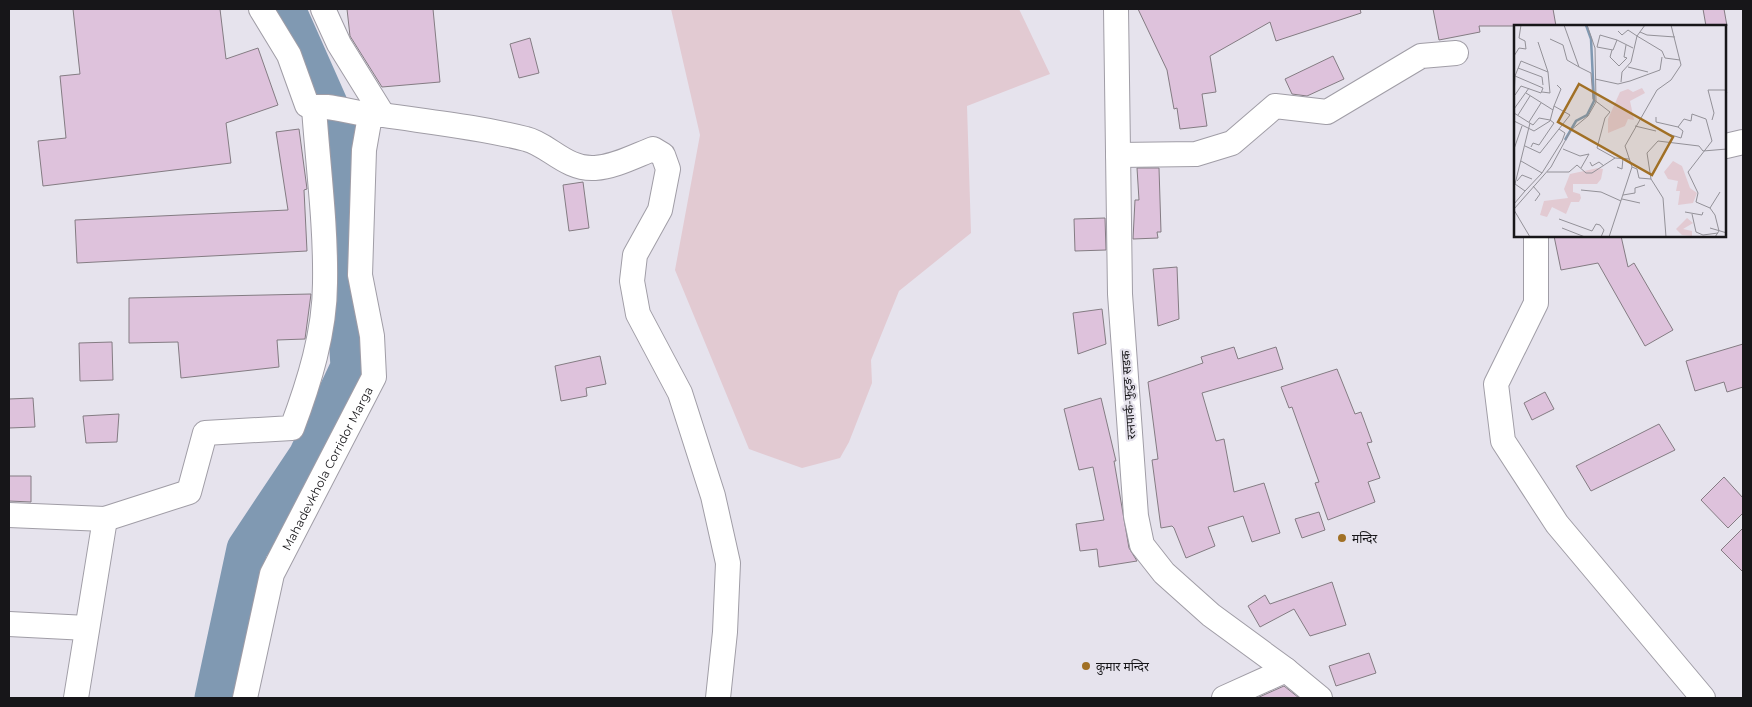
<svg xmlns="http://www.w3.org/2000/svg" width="1752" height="707" font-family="Montserrat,'Noto Sans Devanagari',sans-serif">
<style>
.green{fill:#e2cad2}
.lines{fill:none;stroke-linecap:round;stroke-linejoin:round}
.river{stroke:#8099b2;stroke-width:41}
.building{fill:#dec2dc;stroke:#847c83}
.minor-casing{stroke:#a09da6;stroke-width:26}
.minor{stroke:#fff;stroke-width:24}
.poi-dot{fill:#a17025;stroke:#e6e3ed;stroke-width:2}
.labels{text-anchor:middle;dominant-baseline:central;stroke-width:4.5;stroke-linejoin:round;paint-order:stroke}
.street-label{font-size:12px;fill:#171619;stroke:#e6e3ed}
.poi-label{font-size:12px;fill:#171619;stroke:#e6e3ed;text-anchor:start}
.inset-river{fill:none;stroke:#8099b2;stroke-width:2.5}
.inset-road{fill:none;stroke:#939198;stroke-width:1}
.view{fill:#a17025;fill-opacity:0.15;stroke:#a17025;stroke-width:2.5}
.inset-edge{fill:none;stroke:#171619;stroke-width:2.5}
</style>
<rect width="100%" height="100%" fill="#e6e3ed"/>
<!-- green -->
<path class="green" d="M671,9h348l31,65 -83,32 4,127 -72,58 -28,69 1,23 -23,59 -9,16 -38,10 -53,-19 -74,-179 25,-135z"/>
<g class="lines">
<!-- river -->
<path class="river" d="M215,698l32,-149 62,-93 42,-89 -15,-243 -51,-115"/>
</g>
<!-- building -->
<path class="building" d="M73,9h147l6,50 32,-11 20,57 -52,18 5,40 -188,23 -5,-45 28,-3 -6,-62 20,-2z
M347,9h86l7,73 -58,5 -32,-51z
M1138,9h222l1,4 -85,28 -6,-19 -60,34 6,36 -14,2 5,32 -27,3 -3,-21 -3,1 -7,-39z
M1433,9h120l3,17h-77l1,6 -41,8z
M1703,9h21l3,17h-21z
M530,38l9,35 -20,5 -9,-34z
M1333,56l11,23 -37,17 -15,-2 -7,-15z
M299,129l8,60 -3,1 3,61 -230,12 -2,-43 213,-10 -12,-78z
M1137,168h22l2,64h-4l1,6 -25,1 2,-39h4z
M583,182l6,46 -20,3 -6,-46z
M1105,218l1,32 -31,1 -1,-32z
M1554,236h67l7,31 6,-4 39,67 -28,16 -47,-83 -37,7z
M1177,267l2,52 -21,7 -5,-57z
M311,294l-6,45 -28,1 2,27 -98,11 -3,-36 -49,1v-45z
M1102,309l4,35 -28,10 -5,-41z
M112,342l1,38 -33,1 -1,-38z
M1743,344v43l-16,5 -3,-10 -29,9 -9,-30z
M1234,347l4,12 38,-12 7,22 -81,24 14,48 8,-2 10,53 30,-9 16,50 -28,9 -9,-26 -35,11 7,19 -29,12 -12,-30 -2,-2 -11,2 -9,-68 6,-1 -10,-77 55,-19 -2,-6z
M600,356l6,28 -20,4 1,8 -26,5 -6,-35z
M1337,369l18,45 6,-2 11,30 -5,1 13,35 -12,4 7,20 -47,18 -13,-37 4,-1 -27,-75 -3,1 -8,-21z
M1545,392l9,17 -22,11 -8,-17z
M33,398l2,29 -26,1v-29z
M1101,398l15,63h-2l15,87 8,13 -38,6 -2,-18 -17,2 -4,-27 28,-4 -11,-53 -14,3 -15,-61z
M119,414l-2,28 -31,1 -3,-27z
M1659,424l16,26 -84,41 -15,-25z
M9,476h22v26l-22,-1z
M1724,477l19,21v15l-15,15 -27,-28z
M1319,512l6,18 -23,8 -7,-19z
M1743,528v44l-22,-22z
M1332,582l14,43 -36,11 -16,-27 -34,18 -12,-21 17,-11 5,9z
M1369,653l7,20 -40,13 -7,-20z
M1284,686l15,12h-42z"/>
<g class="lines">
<!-- minor casing -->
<g class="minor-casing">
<g id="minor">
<path d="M261,9l28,46 18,50c8,3 12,2 20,2 19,2 36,9 56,8 47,7 96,12 143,24 22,5 40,31 69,29 19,-1 40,-12 58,-19l10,6 5,14 -8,41 -25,45 -3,26 6,33 42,79 33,103 15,67 -3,69 -7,66"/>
<path d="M323,9l16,35 44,71"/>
<path d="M1116,9l4,285 16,222 6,29 22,28 47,42 75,55 34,28"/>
<path d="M1726,146l17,-4"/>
<path d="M1118,155l78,-1 36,-11 43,-37 52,6 94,-56 35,-3"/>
<path d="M1536,236v67l-40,81 7,57 54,83 146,174"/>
<path d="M9,515l96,4 84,-27 16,-59 87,-5c17,-45 33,-96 33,-145 1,-58 -7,-117 -11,-175"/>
<path d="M9,624l78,4"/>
<path d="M76,698l29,-179"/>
<path id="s1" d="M245,698l27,-124 102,-197 -2,-41 -12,-61 4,-125 6,-34"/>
<path d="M1224,698l62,-28"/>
</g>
</g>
<!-- minor -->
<use href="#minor" class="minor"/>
</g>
<!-- markers -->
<g class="poi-dot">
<circle cx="1342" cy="538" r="5"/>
<circle cx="1086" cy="666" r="5"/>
</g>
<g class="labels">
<!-- street labels -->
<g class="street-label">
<text transform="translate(1128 395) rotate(-94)">रत्नपार्क-फुटुङ सडक</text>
<text stroke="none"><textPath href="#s1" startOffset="246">Mahadevkhola Corridor Marga</textPath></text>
</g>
<!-- poi labels -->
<g class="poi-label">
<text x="1352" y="538">मन्दिर</text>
<text x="1096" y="666">कुमार मन्दिर</text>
</g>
</g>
<!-- overview -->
<g transform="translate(1514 25)">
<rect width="212" height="212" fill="#e6e3ed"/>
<path d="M128,63l3,5 -15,8 4,19 -6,-1 -3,7 -17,7v-14l12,-27 8,-3 5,3zM159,136l9,5 8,22 7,5 -4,10 -15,2 2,-14h-4l2,-10 -10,-2 -4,-7zM84,143l5,1 -2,10 -4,5h-24v8l7,2 1,4 -2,4h-8l-5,12 -14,-7 -5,10 -7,-2 4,-14 24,-3 -4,-9 6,-15zM173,193l6,5 -10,6 9,2v5l-10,-1 -6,-6z" fill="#e2cad2"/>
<path class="inset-river" d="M51,115l11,-19 11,-6 7,-14 -3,-62 -5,-14"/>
<path class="inset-road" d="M50,0l15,42 12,6 2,26 17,13 -5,6 -8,30 18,10 14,1M73,0l8,23 1,54M104,6l4,4 6,-5 9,6 8,-11M126,7l7,3 28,2M36,14l13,6 4,15 12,7M103,15l-4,10 -16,-3 3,-12 17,5 16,8M24,17l10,30M98,25l-2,7 9,9 8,-8 -3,-1 2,-12M0,31l5,-8 7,1 -1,-8 -6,-3 2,-13M114,42l20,5M4,43l24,9 1,8M81,54l23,5 12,-3 30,-11 2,-13M107,57l1,-10 9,-10 6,-26 25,15 3,7 15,2M12,68l27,17M1,70l6,-9 20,7 2,-5 -28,-12M0,72l1,-21 6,-15 27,11 2,21 -8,-1M40,81l7,-17 -4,-4M0,84l15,-21M0,88l19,12 6,-7 11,2M4,90l12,-19M142,92v5l22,5M198,95l2,-7 -6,-23h17l2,3M0,96l20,10 16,-10 4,-15 16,9 -30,38 -15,-7M15,97l12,-19M121,101l21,5M154,109l13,4 2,-7 -5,-4 6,-8 7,2 1,-7 14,5 6,22 -24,31 10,21 -2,9 14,6 5,7 4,16 -4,6M17,122l2,-4 6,2 15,-22 -4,-3M0,124l8,-23M49,124l17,7 9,-2 -8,14M7,136l21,12M76,137l2,4 7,-4 5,4M103,142l5,2 1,-11M118,142l5,2 2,9 12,1 12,19 3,39M33,147h22l8,-7 9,8h6l23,-15M137,154l-4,-26 11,-12 41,5 4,5 24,-2M3,156l5,-6 10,4M1,159l10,7 17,-18 20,-32 3,-8 -6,-4M1,159l15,-61M19,161l7,8 -5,7M67,165l20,2 20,9M109,170l12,-2v-5l10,-3M108,174l18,4M0,179l11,-13M196,183l10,-16M0,184l37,-42 20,-37 17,-14 8,-14M0,185l16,27M171,187l17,3 1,-3M178,189l4,18 7,3 15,-2M45,194l33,12 4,-7 4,1 4,5 -3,7M48,203l23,9M196,203l17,5M95,212l23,-70 -7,-21 32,-56 14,-10 10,-15 -10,-40"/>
<path class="view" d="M65,59l94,53 -21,38 -94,-53z"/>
<rect width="212" height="212" class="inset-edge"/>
</g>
<!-- border -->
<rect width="1752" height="707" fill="none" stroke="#171619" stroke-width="20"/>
</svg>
